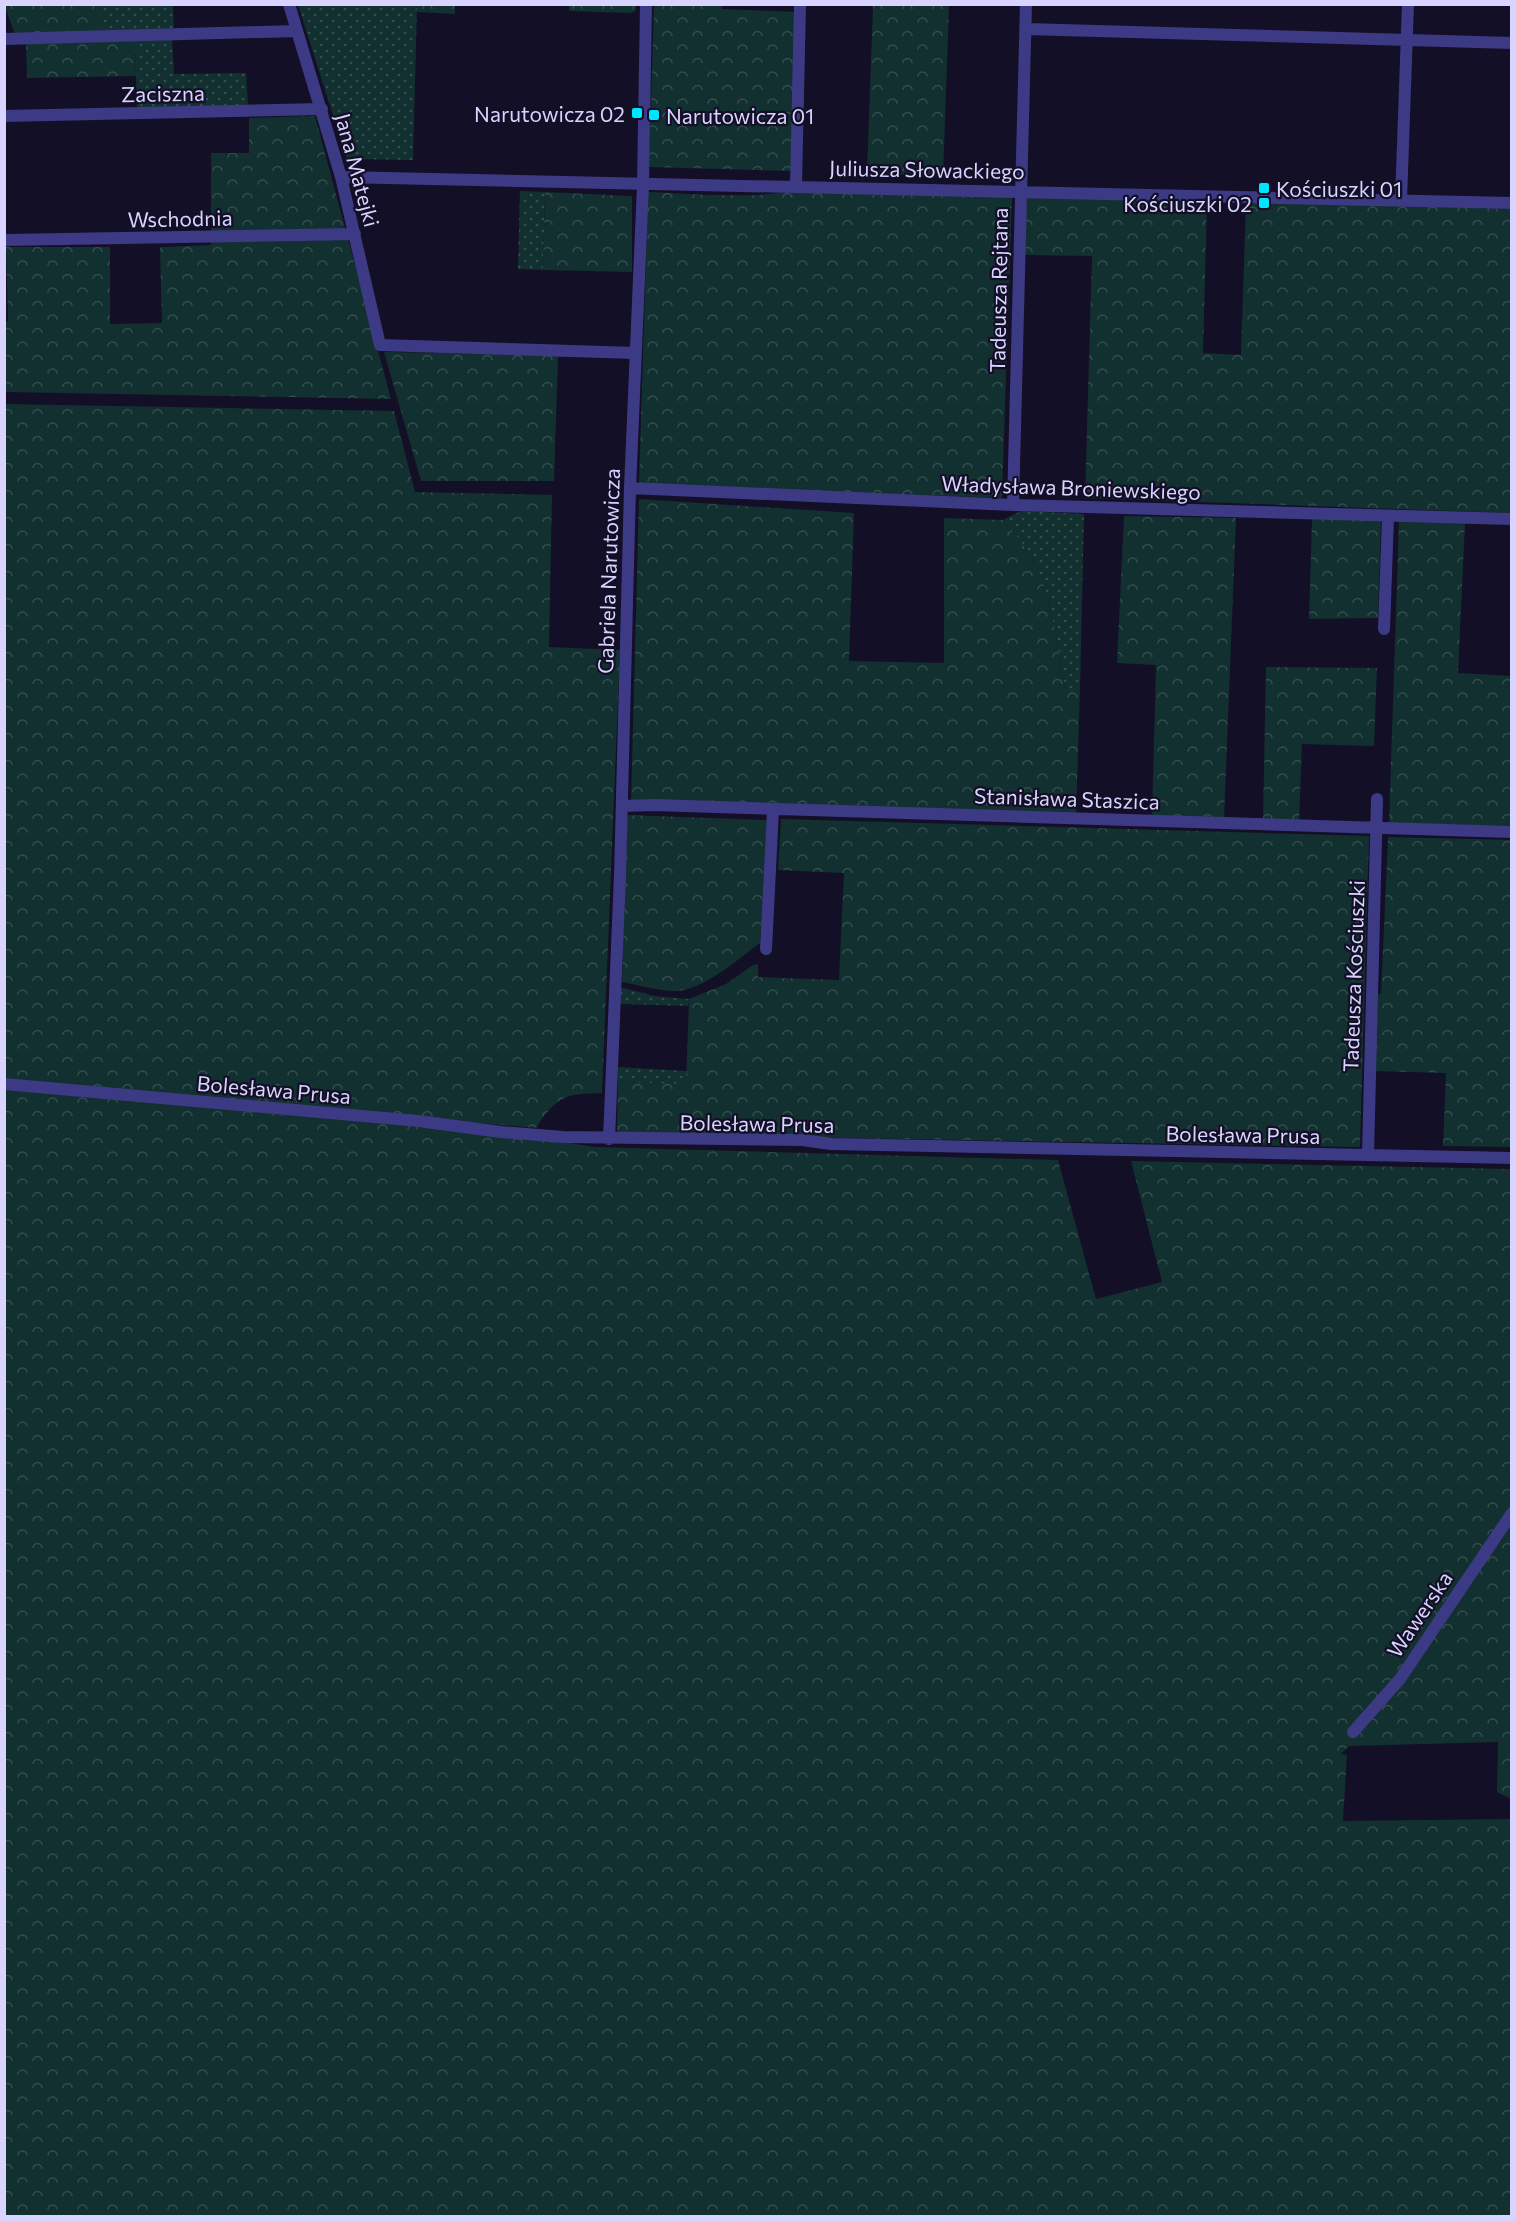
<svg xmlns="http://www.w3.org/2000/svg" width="1516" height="2221" font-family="Commissioner,sans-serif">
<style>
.grass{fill:url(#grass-dots)}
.forest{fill:url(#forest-crowns)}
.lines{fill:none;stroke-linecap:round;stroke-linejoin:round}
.minor{stroke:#3d3a85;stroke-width:12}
.poi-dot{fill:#00e5ff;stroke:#130f26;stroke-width:2}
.labels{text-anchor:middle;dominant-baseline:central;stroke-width:4.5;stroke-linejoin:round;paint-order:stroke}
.street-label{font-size:21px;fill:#d9d4ff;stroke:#130f26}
.poi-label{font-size:21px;fill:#d9d4ff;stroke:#130f26;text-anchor:end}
</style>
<defs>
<pattern id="grass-dots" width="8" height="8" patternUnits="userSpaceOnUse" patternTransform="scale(1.5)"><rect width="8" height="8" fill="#12302f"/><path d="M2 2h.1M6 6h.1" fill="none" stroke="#344d4e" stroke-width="1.8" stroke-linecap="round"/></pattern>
<pattern id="forest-crowns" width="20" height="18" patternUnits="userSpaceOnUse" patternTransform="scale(1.5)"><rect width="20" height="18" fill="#12302f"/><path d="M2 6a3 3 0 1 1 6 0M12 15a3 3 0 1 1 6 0" fill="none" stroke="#344d4e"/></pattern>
</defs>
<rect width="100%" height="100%" fill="#130f26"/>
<!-- grass -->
<path class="grass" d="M100,5h73l1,26 -74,2z
M298,5h119l-4,155 -66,-1z
M172,40l2,34 72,-1 2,33 -111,2 -2,-67z
M520,191l25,1 -2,78 -25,-1z
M1021,511l63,3 -4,175h-14c-11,-45 -12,-95 -37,-136 -7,-12 -18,-22 -26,-33z
M620,987l34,9 35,3 -1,7 -68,-2z
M618,1067l69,4 -1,14 -68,-3z"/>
<!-- forest -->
<path class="forest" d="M4,5h96v28l-85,1z
M417,5h38v9l-38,-2z
M569,5h67v5l-4,3 -63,-2z
M654,5h68v4l74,3 -4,159 -143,-4z
M873,5h76l-6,172 -76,-4z
M135,41l1,35 -109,2 -1,-34z
M315,116l76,283 -386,-7 -1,-70 4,-1 -2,-74h104v77l52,-1 -2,-76 51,-2v-92h38v-35z
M789,190l223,6 -10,302 -363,-14 9,-292c32,1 115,8 141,-2z
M545,192l87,4v76l-89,-2z
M1026,196l181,5 -4,152 38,2 5,-153 265,7v304l-426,-15 7,-242 -67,-1z
M384,352l174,3 -4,126h-133z
M4,404l390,7 21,81 137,3 -3,152 71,3 -18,443c-38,1 -45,3 -66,35l-531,-48z
M639,499l215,14 -5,148 95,2v-145l59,2c8,11 19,21 26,33 25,41 26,91 37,136h14l-4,125 -445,-12z
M1124,516l112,2 -12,301 -72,-1 4,-153 -39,-2z
M1312,519l69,1 -3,98 -69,1z
M1399,521l66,2 -7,150 53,3v150l-122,-3z
M1266,667l111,1 -3,78 -72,-2 -3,77 -36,-1z
M626,815l141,5 -7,123c-22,16 -59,50 -88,48 -17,-1 -34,-6 -50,-9z
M781,819l588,17 -9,311 -743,-13 1,-52 68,2 3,-85 37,-15 27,-19 5,-1v13l81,3 5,-107 -66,-3z
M1388,837l123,3v307l-68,-1 3,-73 -74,-2 3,-77h6z
M4,1089l535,49 55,9 464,13 38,139 66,-17 -31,-121 380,8v630l-14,-7 1,-50 -149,4 -8,8 6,1 -4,66 168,-2v397h-1506z"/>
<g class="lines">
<!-- minor -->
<path class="minor" d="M289,4l52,173 39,168 255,8
M1026,29l486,14
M4,39l293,-8
M4,116l318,-7
M341,177l1171,26
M796,185l4,-181
M1401,200l7,-196
M4,240l351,-6
M630,488l383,17 499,14
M1013,505l13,-501
M1384,629l4,-112
M622,806l32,-1 858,27
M766,949l7,-139
M4,1084l414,37 83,11 62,5 239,3 29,4 681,14
M609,1139l11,-264 10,-387 13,-303 3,-181
M1368,1154l9,-355
M1353,1732l47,-53 112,-166"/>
</g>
<!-- markers -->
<g class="poi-dot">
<rect x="631" y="107" width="12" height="12" rx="3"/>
<rect x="648" y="109" width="12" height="12" rx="3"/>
<rect x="1258" y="182" width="12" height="12" rx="3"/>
<rect x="1258" y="197" width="12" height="12" rx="3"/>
</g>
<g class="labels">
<!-- street labels -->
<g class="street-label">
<text transform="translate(163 93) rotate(-1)">Zaciszna</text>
<text transform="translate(927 169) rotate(1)">Juliusza Słowackiego</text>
<text transform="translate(358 170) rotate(75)">Jana Matejki</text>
<text transform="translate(180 218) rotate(-1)">Wschodnia</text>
<text transform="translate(998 290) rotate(-89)">Tadeusza Rejtana</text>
<text transform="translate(1071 487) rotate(2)">Władysława Broniewskiego</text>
<text transform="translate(608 571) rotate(-88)">Gabriela Narutowicza</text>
<text transform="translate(1067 798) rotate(2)">Stanisława Staszica</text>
<text transform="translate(1353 976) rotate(-88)">Tadeusza Kościuszki</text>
<text transform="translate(274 1089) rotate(5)">Bolesława Prusa</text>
<text transform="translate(757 1123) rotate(1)">Bolesława Prusa</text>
<text transform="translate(1243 1134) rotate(1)">Bolesława Prusa</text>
<text transform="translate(1419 1614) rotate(-56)">Wawerska</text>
</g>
<!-- poi labels -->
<g class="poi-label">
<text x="625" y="113">Narutowicza 02</text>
<text x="666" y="115" text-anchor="start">Narutowicza 01</text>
<text x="1276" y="188" text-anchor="start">Kościuszki 01</text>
<text x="1252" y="203">Kościuszki 02</text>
</g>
</g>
<!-- border -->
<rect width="1516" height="2221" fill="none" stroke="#d9d4ff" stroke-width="12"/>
</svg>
